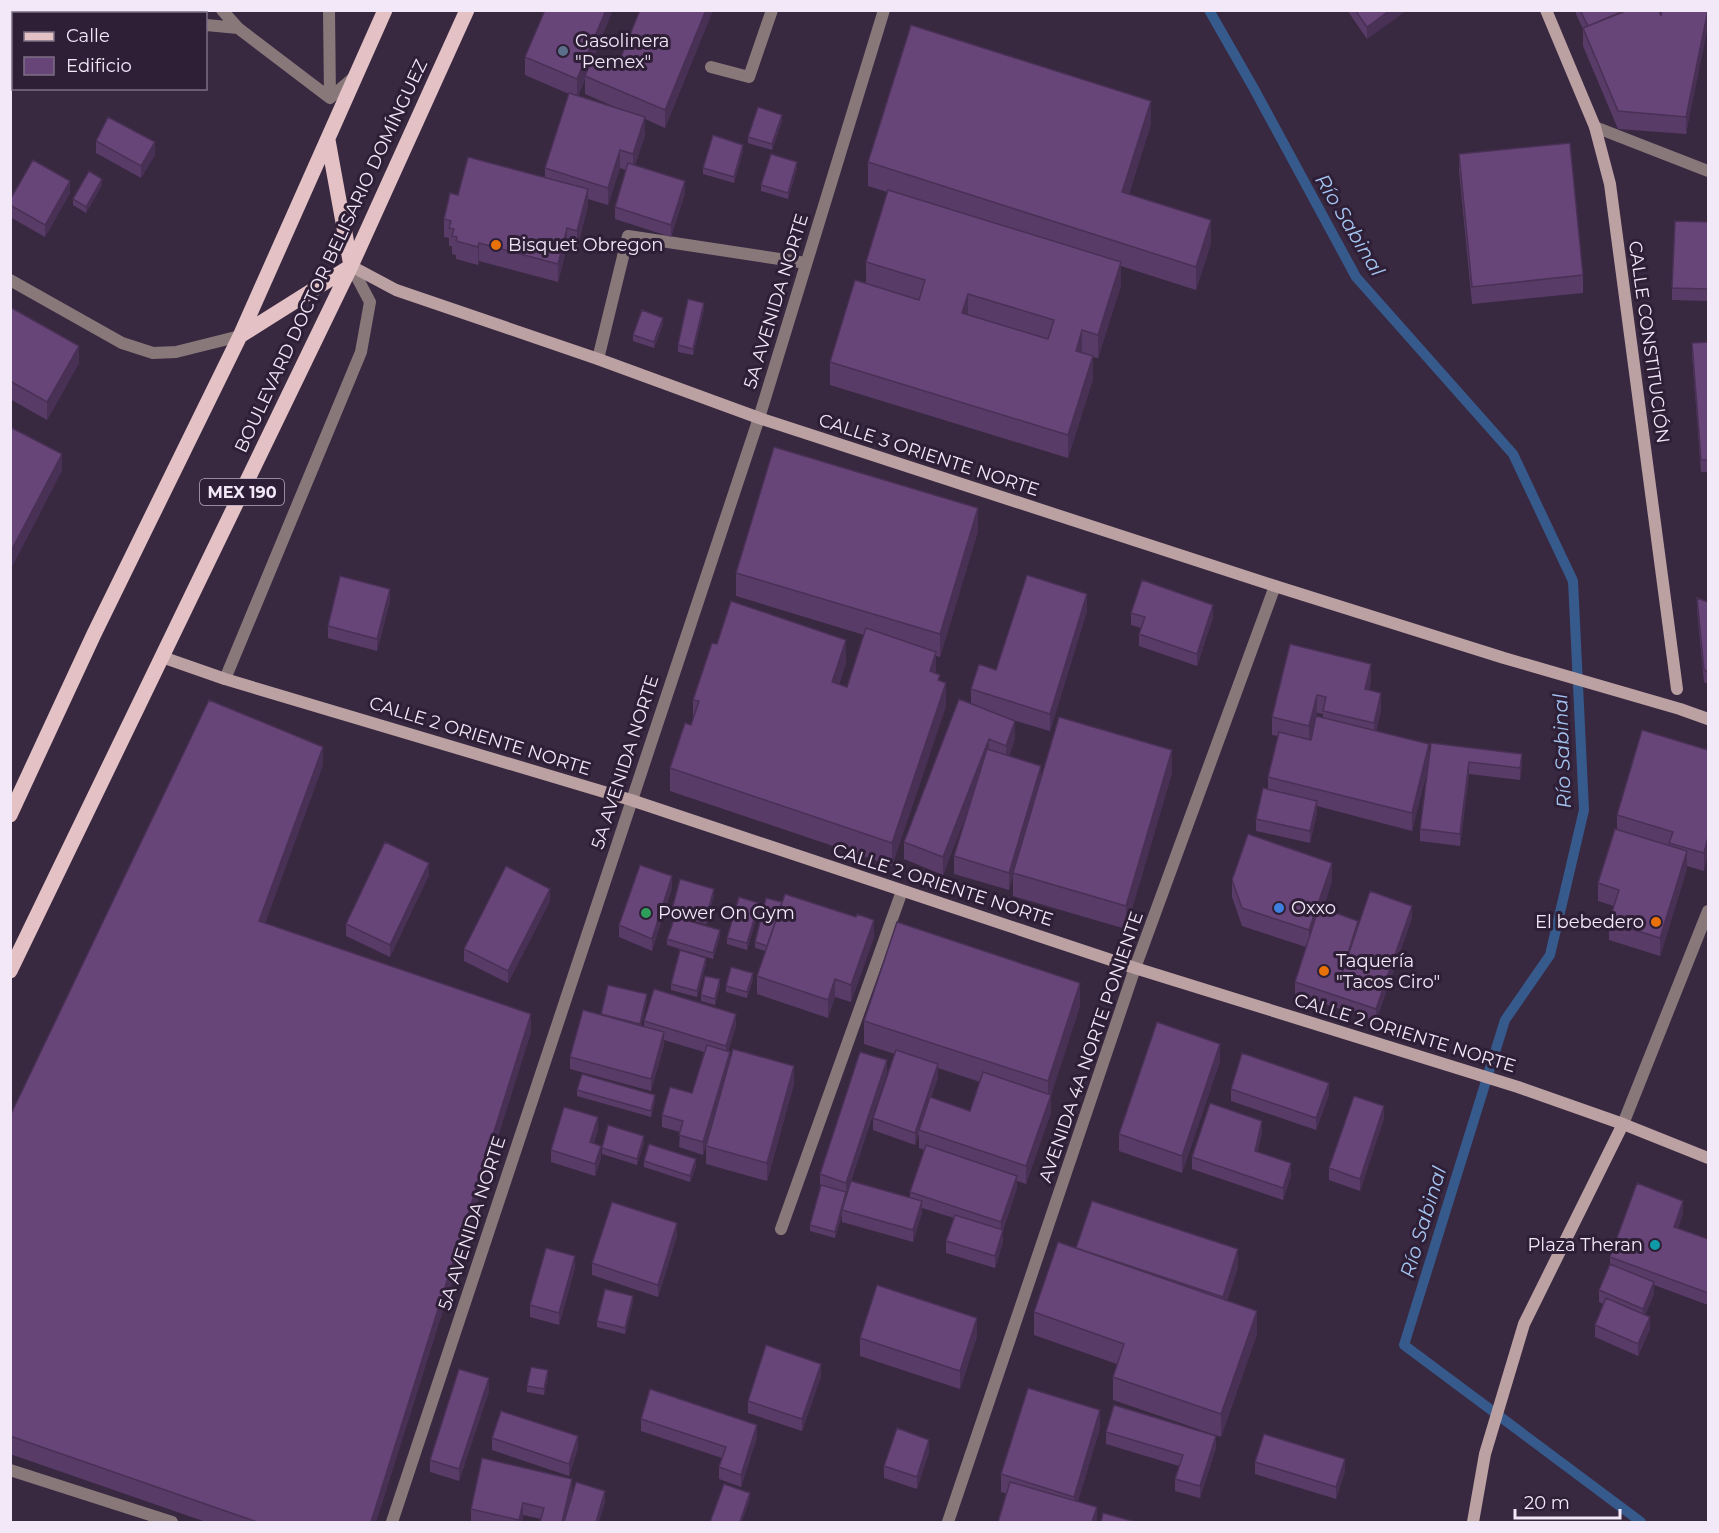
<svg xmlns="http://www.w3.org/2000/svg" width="1719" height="1533" font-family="Montserrat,sans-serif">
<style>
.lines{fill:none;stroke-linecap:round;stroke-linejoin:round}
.stream{stroke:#375a8c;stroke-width:10}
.service{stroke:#89787a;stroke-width:12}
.minor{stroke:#89787a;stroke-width:12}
.secondary{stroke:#bca1a3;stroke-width:12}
.primary{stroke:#e3c1c4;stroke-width:15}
.wall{fill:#593b68;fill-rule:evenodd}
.shaded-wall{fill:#493055}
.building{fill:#684579;stroke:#493055;stroke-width:1.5;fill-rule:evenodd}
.service-dot{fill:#5c6f8a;stroke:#2e1f36;stroke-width:2}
.food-dot{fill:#e8710a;stroke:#2e1f36;stroke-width:2}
.shop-dot{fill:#3f7fe0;stroke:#2e1f36;stroke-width:2}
.leisure-dot{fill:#2e9e5b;stroke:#2e1f36;stroke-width:2}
.culture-dot{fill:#0f9aa8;stroke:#2e1f36;stroke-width:2}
.labels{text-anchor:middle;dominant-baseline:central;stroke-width:6;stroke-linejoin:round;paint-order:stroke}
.shield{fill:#2e1f36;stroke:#b7acbe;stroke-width:1.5}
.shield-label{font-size:16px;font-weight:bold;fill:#f2e8f8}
.poi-label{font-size:18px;fill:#f2e8f8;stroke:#2e1f36;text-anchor:start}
.street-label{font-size:18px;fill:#f2e8f8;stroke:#2e1f36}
.water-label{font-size:20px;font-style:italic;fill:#a5c5f2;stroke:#2e1f36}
</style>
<rect width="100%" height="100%" fill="#382840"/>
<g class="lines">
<!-- stream -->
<path class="stream" d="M1209,10l44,77 103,190 157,177 60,127 11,229 -34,145 -45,65 -101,325 237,177"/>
<!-- service -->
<path class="service" d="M128,10l5,4
M222,10l16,18 92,70 23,-20
M329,10l1,88
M206,25l32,3
M711,67l38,10 23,-67
M598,359l30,-123 178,27
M781,1229l121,-338"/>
<!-- minor -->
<path class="minor" d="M1595,127l113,44
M10,280l112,63 31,10 23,-1 64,-16
M225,679l136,-327 9,-50 -19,-36
M1623,1124l85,-213
M10,1470l162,52
M392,1522l367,-1104 125,-408
M948,1522l187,-554 140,-382"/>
<!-- secondary -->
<path class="secondary" d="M1546,10l49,117 15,57 67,505
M351,266l45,24 202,69 161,59 516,168 229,72 176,51 28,10
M162,657l63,22 406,121 504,168 383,119 105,37 85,34
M1473,1522l12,-68 39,-130 99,-200"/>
<!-- primary -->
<path class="primary" d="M240,336l111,-70 -23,-126
M10,815l84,-181 146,-298 145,-326
M10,971l341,-705 116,-256"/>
</g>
<!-- wall -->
<path class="wall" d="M640,10h73l-48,118 -20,-9v16l-10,30 50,28 -14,44 -56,-18v-12l11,-37 -6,-2 -12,37 -20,-6v7l-11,43 -10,-3 -9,36 -79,-21 -1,4 -22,-6v-4l-4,-1v-8h-3v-8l-5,-1v-18l14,-24 87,-18v-9l24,-74 -44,-19v-18h69l23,10zM585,79v15l39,17 -46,-15z
M1347,10h60l-40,29z
M1576,10h83l2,6 47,-6 -22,124 -68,-5 -35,-83v-17l-7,-15z
M782,121l-10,29 -24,-7v-6z
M1151,124l-22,70 82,49 -15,47 -75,-24v19l-23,73 -5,-1v22l-25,79 -238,-73v-23l36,-79v-21l21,-70 -19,-6v-24z
M96,141l59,14 -14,23 -45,-25z
M743,151l-9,32 -31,-9v-6z
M1459,154l124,121v18l-111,11 -13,-133z
M797,168l-9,31 -27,-8v-6z
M102,185l-16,28 -13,-8v-6z
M70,193l-25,44 -35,-20v-17z
M1708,222v79l-36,-1v-12z
M10,307l69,56 -32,57 -37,-21z
M704,309l-11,46 -15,-3v-7z
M663,324l-9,24 -21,-7v-6z
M1708,342v130h-7l-9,-117v-12z
M978,531l-38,126 -4,-1v18l4,7 6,25 -54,160 -222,-75v-23l21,-43 2,-7v-18l24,-56 129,19 -7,21 8,3 17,-52 -128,-39v-23z
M1697,598l11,4v82l-4,-2 -7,-72z
M390,601l-13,50 -49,-13v-12z
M1087,611l-37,120 -41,-12 6,20 -6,17 32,23 131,-6 -46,156 -113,-33v-21l-4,15 -55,-16v-18l16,-52 -27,71 -39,-16v-17l67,-138v-15l25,-19z
M1131,613l82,4 -16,49 -58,-20v-12l2,-6 -10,-3z
M1290,644l81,37 -2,9 12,21 -5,20 53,24 93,11 -2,14 -51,-6 -9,72 -40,-5v-12l8,-61 -16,63 -95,-25v7l-7,30 -54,-12v-12l12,-29v-13l10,-41 -6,-1v-18zM1317,713l6,1v4l-7,-2z
M1708,750l-4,121 -17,-5v3l-27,87 -51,-16v-18l5,-16 -16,-5v-18l19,-54v-14z
M323,765l-58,158 266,109 -155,490h-170l-196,-68v-338z
M429,875l-39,82 -44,-21v-12z
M1232,880l100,1 -9,28 35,16 54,-7 -36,103 -81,-27v-12l11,-35 -64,-21 -10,-29z
M672,888l-20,63 -33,-14v-12z
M714,895l-8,29 -34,-9v-6z
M550,901l-42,82 -44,-22v-12z
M759,909l-12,41 -20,-6v-6z
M720,936l-7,23 -46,-14v-6z
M874,937l-23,65 -16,-5 -7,21 -71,-24v-18l9,-25 -11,-3v-6z
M706,964l-9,33 -26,-7v-6z
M753,979l-6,19 -21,-6v-6z
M720,985l-5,20 -14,-4v-6z
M647,1000l-6,26 3,1v-6l92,5 -8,26 2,6 64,26 -27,97 -61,-17v-18l2,-7 -5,16 -24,-8 1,-15 -18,-5v-12l30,-22 12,-41 -40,-12v5l-13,46 -81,-22v-12l31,-42v-1z
M1080,1006l-29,89v17l-25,72 -9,-3v7l-14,42v12l-8,26 -49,-15v-12l8,-23 -32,-10v5l-9,29 -71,-20v-8l-7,24 -25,-7v-6l11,-38 -1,-1v-12l67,-102 -36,109 59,17v-6l14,-42 -5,-2v-15l-4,12 -42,-15v-12l22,-64 -31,-10v-23zM938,1068l42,14 -10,29 -39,-13 7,-21z
M1220,1061l-38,112 -63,-22v-17z
M1231,1089l98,6 -13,35 -85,-29z
M577,1090l78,11 -4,16 -74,-21z
M1384,1118l-24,73 -31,-11v-12z
M598,1129l-4,14 7,15 -6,18 -44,-14v-12z
M1262,1133l-5,19 34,23 -8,25 -91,-31v-12z
M644,1142l-7,23 -35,-11v-6z
M644,1161l52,5 -6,16 -46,-15z
M1683,1213l-5,15 30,11v66l-54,-20v9l-9,21 5,14 -12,27 -43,-19v-12l8,-21 -4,-2v-12l11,-26v-7z
M677,1236l-19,61 -66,-22v-12z
M1076,1248l162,19 -11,34 30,33 -36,103 -108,-37v-23l4,-13 -83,-29v-23z
M575,1268l-16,57 -29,-8v-12z
M633,1302l-8,32 -28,-7v-6z
M977,1336l-17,53 -100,-33v-18z
M548,1376l-4,19 -17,-3v-6z
M821,1376l-19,55 -54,-18v-12z
M489,1391l-30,90 -29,-9v-12z
M641,1419l116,18 -16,50 -22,-8v-12l3,-9 -81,-27z
M1100,1428l-22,73 19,21 -96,-30v-18z
M1106,1432l110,16 -16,50 -25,-7v-12l4,-13 -73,-22z
M492,1438l86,10 -9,28 -77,-26z
M929,1452l-12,37 -33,-11v-12z
M1255,1462l90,9 -9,28 -81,-25z
M572,1491l-4,20 37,-8 -64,16 -18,-4 -1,7h-46l-5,-1v-12z"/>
<!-- shaded-wall -->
<path class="shaded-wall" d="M606,10h7l-27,67 -1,-1v3l-8,18v-18z
M706,10h7l-48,118v-18z
M1390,10h17l-40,29v-12z
M1708,10v17l-22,107v-17z
M1151,101v23l-29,91v-23z
M782,115v6l-10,29v-6z
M645,117v18l-12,37v-18z
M155,142v13l-14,23v-12z
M743,145v6l-9,32v-6z
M620,150v18l-12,37v-17z
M797,162v6l-9,31v-6z
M102,179v6l-16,28v-6z
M70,181v12l-25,44v-12z
M685,181v12l-14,44v-12z
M588,189v17l-11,43v-18z
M1211,220v23l-15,47v-23z
M567,228v18l-9,36v-18z
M479,243v18l-1,4v-18z
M1121,262v23l-23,73v-23z
M968,294v23l-6,-4z
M704,303v6l-11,46v-6z
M663,318v6l-9,24v-6z
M1082,330v23l-6,-2z
M79,346v17l-32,57v-18z
M1093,356v23l-25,79v-23z
M62,454v17l-51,98v-18z
M978,508v23l-38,126v-23z
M390,589v12l-13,50v-12z
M1087,594v17l-37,120v-17z
M1213,605v12l-16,49v-12z
M846,640v23l-14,42v-23z
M936,652v23l-6,-4z
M1371,664v17l-6,26v-18z
M946,683v23l-54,160v-23z
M1381,693v18l-7,30v-18z
M1317,695v18l-8,31v-18z
M1015,721v18l-9,24v-17z
M989,739v17l-46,119v-18z
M1429,744v18l-17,69v-18z
M323,747v18l-64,174v-18z
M1172,750v23l-46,156v-23z
M1522,754v12l-2,14v-12z
M1469,762v12l-9,72v-12z
M1041,766v18l-32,106v-17z
M1317,801v12l-7,30v-12z
M1708,837v18l-4,16v-18z
M1687,851v18l-27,87v-18z
M429,863v12l-39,82v-12z
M1332,863v18l-23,67v-18z
M672,876v12l-20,63v-12z
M550,889v12l-42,82v-12z
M714,889v6l-8,29v-6z
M759,903v6l-12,41v-7z
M1412,906v12l-36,103v-12z
M874,920v17l-23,65v-17z
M720,930v6l-7,23v-6z
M706,958v6l-9,33v-6z
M753,973v6l-6,19v-6z
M720,979v6l-5,20v-6z
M835,979v18l-7,21v-18z
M1080,983v23l-29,89v17l-25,72v-18l22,-62v-23z
M647,994v6l-7,30v-6z
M531,1014v18l-155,490h-5z
M736,1014v12l-10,32v-12z
M664,1032v13l-13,46v-12z
M1220,1044v17l-38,112v-17z
M730,1052v12l-27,91v-13z
M887,1060v12l-41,123v-12z
M938,1064v13l-18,54 -1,-1 -4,15v-12z
M794,1066v18l-27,97v-18z
M1329,1083v12l-13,35v-12z
M655,1095v6l-4,16v-6z
M1384,1106v12l-24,73v-12z
M598,1117v12l-8,25v-12z
M1262,1121v12l-7,30v-12z
M644,1136v6l-7,23v-6z
M601,1146v12l-6,18v-12z
M696,1159v7l-6,16v-6z
M1291,1163v12l-8,25v-12z
M1017,1176v12l-16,46v-12z
M846,1192l-4,18v4l-7,24v-6z
M922,1201v12l-9,29v-12z
M1683,1201v12l-9,26v-12z
M677,1223v13l-19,61v-12z
M1003,1230v12l-8,26v-12z
M1238,1249v18l-15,48v-18z
M575,1256v12l-16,57v-12z
M1654,1282v12l-11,27v-12z
M633,1296v6l-8,32v-6z
M1257,1311v23l-36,103v-23z
M1650,1317v12l-12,27v-12z
M977,1318v18l-17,53v-18z
M821,1364v12l-19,55v-12z
M548,1370v6l-4,19v-6z
M489,1378v13l-30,90v-12z
M1100,1410v18l-26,87v-18z
M757,1425v12l-16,50v-12z
M578,1436v12l-9,28v-12z
M1216,1436v12l-16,50v-12z
M929,1440v12l-12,37v-12z
M1345,1459v12l-9,28v-12z
M572,1479v12l-7,31h-3z
M605,1491v12l-6,19h-3z
M750,1493v6l-8,23h-2z
M523,1503v12l-1,7h-3z
M1097,1507v15h-5z"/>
<!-- building -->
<path class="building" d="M545,10h61l-29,69 -52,-22z
M640,10h66l-41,100 -80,-34 8,-19 24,10z
M1355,10h35l-23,17z
M1580,10h46l-38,16z
M1628,10h31l2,6 1,-6h46l-22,107 -68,-6 -35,-83z
M911,25l240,76 -29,91 89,28 -15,47 -328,-105z
M569,93l76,24 -12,37 -13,-4 -12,38 -63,-20z
M758,107l24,8 -10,29 -24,-7z
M108,117l47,25 -14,24 -45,-25z
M713,135l30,10 -9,32 -31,-9z
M1570,143l13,132 -111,12 -13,-133z
M771,154l26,8 -9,31 -27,-8z
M468,157l120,32 -11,42 -10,-3 -9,36 -79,-21 -1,4 -22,-6 1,-4 -5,-1 2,-7 -5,-1 2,-7 -7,-2 6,-26 8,2z
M33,160l37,21 -25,44 -35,-20v-5z
M628,163l57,18 -14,44 -56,-18z
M89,171l13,8 -16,28 -13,-8z
M888,190l233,72 -23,73 -16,-5 -6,21 17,5 -25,79 -238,-73 25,-82 64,20 6,-20 -59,-18zM968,294l86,26 -6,19 -86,-26z
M1675,221l33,1v67l-36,-1z
M688,299l16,4 -11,46 -15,-4z
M10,307l69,39 -32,56 -37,-21z
M642,310l21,8 -9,24 -21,-7z
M1708,342v118h-7l-9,-117z
M10,427l52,27 -51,97h-1z
M774,447l204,61 -38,126 -204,-61z
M1027,575l60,19 -37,120 -79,-25 8,-25 17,6z
M340,576l50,13 -13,50 -49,-13z
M1142,580l71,25 -16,49 -58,-20 6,-17 -14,-4z
M1697,598l11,4v70l-4,-2z
M731,601l115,39 -14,42 15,5 19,-59 70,24 -6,19 10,4 -2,5 8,3 -54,160 -222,-75 15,-45 6,2 8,-24 -6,-1 19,-57 5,1z
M1290,644l81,20 -6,25 16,4 -7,30 -51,-12 3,-14 -9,-2 -8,31 -37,-9z
M959,699l56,22 -9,25 -17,-7 -46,118 -39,-15z
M209,700l114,47 -64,174 272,93 -160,508h-114l-247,-86v-320z
M1316,716l113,28 -17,69 -144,-36 11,-45 32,8z
M1059,717l113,33 -46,156 -113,-33z
M1642,730l66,20v87l-4,16 -35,-10 4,-11 -56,-17z
M1431,743l91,11 -2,14 -51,-6 -9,72 -40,-5z
M987,749l54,17 -32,107 -55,-17z
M1263,788l54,13 -7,30 -54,-12z
M1615,829l72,22 -27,87 -51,-16 10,-32 -21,-7z
M1248,834l84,29 -23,67 -67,-22 -10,-28z
M385,842l44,21 -39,82 -44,-21z
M640,865l32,11 -20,63 -33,-14z
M506,866l44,23 -42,82 -44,-22z
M680,879l34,10 -8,29 -34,-9z
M1370,891l42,15 -36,103 -81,-27 24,-75 39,14 -19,61z
M785,894l71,23 1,-3 17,6 -23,65 -16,-6 -7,21 -71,-24z
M739,897l20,6 -12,40 -20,-5z
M766,898l16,4 -15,44 -12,-4z
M675,917l45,13 -7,23 -46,-14z
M897,922l183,61 -32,98 -184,-60z
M680,950l26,8 -9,33 -26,-7z
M731,967l22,6 -6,19 -21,-6z
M705,976l15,3 -5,20 -14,-4z
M608,985l39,9 -7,30 -39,-10z
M654,989l82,25 -10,32 -82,-25z
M583,1010l81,22 -13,47 -81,-22z
M1157,1022l63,22 -38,112 -63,-22z
M707,1045l23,7 -27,90 -24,-7 4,-14 -21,-6 8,-28 22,6z
M733,1049l61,17 -27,97 -61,-17z
M896,1050l42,14 -23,69 -42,-15z
M860,1052l27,8 -41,123 -26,-9z
M1242,1053l87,30 -13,35 -85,-29z
M983,1072l68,23 -25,71 -107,-36 11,-33 40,14z
M582,1074l73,21 -4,16 -74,-21z
M1354,1096l30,10 -24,73 -31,-11z
M1210,1103l52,18 -7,30 36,12 -8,25 -91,-31z
M564,1107l34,10 -8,25 11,4 -6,18 -44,-14z
M608,1125l36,11 -7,23 -35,-11z
M649,1144l47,15 -6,17 -46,-15z
M926,1145l91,31 -16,46 -91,-30z
M851,1181l71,20 -9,29 -71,-20z
M1637,1183l46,18 -9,26 34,12v54l-98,-36z
M821,1185l25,7 -11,40 -25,-7z
M1092,1201l146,48 -15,48 -147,-49z
M612,1202l65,21 -19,62 -66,-22z
M955,1215l48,15 -8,26 -49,-15z
M1058,1242l199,69 -36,103 -108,-37 11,-33 -90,-32z
M546,1248l29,8 -16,57 -29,-8z
M1610,1264l44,18 -11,27 -44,-19z
M877,1285l100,33 -17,53 -100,-33z
M605,1289l28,7 -8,32 -28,-7z
M1606,1298l44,19 -12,27 -43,-19z
M766,1345l55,19 -19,55 -54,-18z
M531,1367l17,3 -4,19 -17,-3z
M459,1369l30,9 -30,91 -29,-9z
M1028,1388l72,22 -26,87 -73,-23z
M650,1389l107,36 -16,50 -22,-8 7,-20 -85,-28z
M1114,1405l102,31 -16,50 -25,-7 8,-24 -77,-23z
M501,1411l77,25 -9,28 -77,-26z
M897,1428l32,12 -12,37 -33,-11z
M1264,1434l81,25 -9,28 -81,-25z
M482,1458l90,21 -10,43h-22l4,-14 -21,-5 -4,17 -48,-11z
M576,1482l29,9 -9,31h-32z
M1010,1482l87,25 -5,15h-94z
M724,1484l26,9 -10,29h-30z
M1103,1513l33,9h-35z"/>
<!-- markers -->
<circle class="service-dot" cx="563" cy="51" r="6"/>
<g class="food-dot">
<circle cx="496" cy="245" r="6"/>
<circle cx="1656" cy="922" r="6"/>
<circle cx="1324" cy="971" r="6"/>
</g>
<circle class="shop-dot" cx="1279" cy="908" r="6"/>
<circle class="leisure-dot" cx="646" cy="913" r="6"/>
<circle class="culture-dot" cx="1655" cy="1245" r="6"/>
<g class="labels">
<!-- shield labels -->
<rect class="shield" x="200" y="479" width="84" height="26" rx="4.5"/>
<g class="shield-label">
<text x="242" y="492">MEX 190</text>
</g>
<!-- poi labels -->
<g class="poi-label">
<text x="575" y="41">Gasolinera<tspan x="575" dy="21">"Pemex"</tspan></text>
<text x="508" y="245">Bisquet Obregon</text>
<text x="1291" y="908">Oxxo</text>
<text x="658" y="913">Power On Gym</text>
<text x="1644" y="922" text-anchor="end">El bebedero</text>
<text x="1336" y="961">Taquería<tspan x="1336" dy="21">"Tacos Ciro"</tspan></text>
<text x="1643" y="1245" text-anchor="end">Plaza Theran</text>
</g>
<!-- street labels -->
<g class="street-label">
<text transform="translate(331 256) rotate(-65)">BOULEVARD DOCTOR BELISARIO DOMÍNGUEZ</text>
<text transform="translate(776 301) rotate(-73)">5A AVENIDA NORTE</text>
<text transform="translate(1649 342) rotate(82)">CALLE CONSTITUCIÓN</text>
<text transform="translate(929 455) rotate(18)">CALLE 3 ORIENTE NORTE</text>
<text transform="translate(480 736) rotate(17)">CALLE 2 ORIENTE NORTE</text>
<text transform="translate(625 762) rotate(-72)">5A AVENIDA NORTE</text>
<text transform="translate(943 885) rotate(18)">CALLE 2 ORIENTE NORTE</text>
<text transform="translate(1405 1033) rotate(17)">CALLE 2 ORIENTE NORTE</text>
<text transform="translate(1091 1047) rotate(-71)">AVENIDA 4A NORTE PONIENTE</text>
<text transform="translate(472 1223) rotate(-72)">5A AVENIDA NORTE</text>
</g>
<!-- water labels -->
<g class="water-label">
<text transform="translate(1350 225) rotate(59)">Río Sabinal</text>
<text transform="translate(1562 751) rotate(-92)">Río Sabinal</text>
<text transform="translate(1423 1222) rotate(-73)">Río Sabinal</text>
</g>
</g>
<!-- border -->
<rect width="1719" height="1533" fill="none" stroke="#f2e8f8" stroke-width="24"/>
<!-- legend -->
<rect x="12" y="12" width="195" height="78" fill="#2e1f36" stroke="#7c6f84" stroke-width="1.5"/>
<rect x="24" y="32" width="30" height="9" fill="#e3c1c4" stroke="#7c6f84" stroke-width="1.5"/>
<text x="66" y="42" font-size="18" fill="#f2e8f8">Calle</text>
<rect x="24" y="57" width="30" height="18" fill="#684579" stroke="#7c6f84" stroke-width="1.5"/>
<text x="66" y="72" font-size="18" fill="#f2e8f8">Edificio</text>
<!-- scale -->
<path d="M1515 1509v9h105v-9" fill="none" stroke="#f2e8f8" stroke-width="3"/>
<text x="1524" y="1509" font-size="18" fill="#f2e8f8" stroke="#2e1f36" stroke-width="4.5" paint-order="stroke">20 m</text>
</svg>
